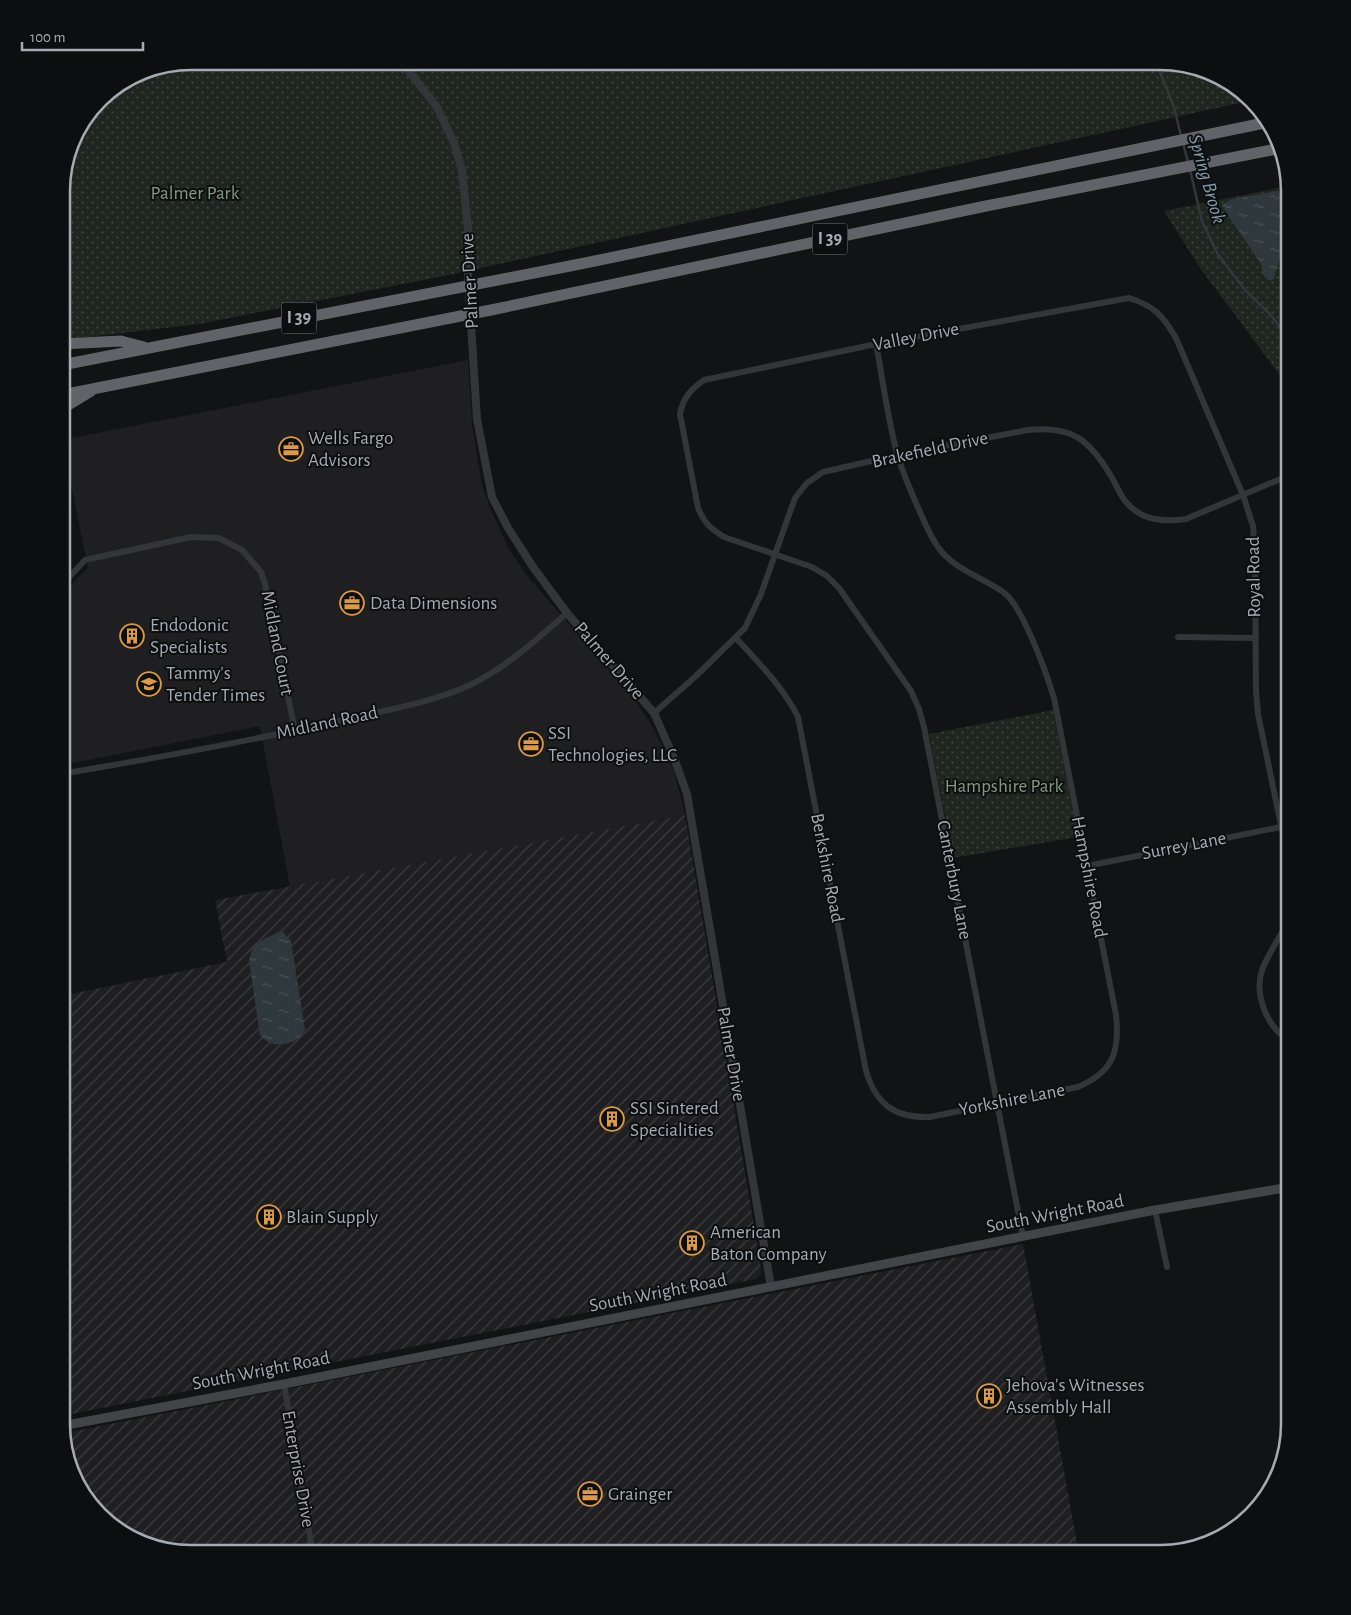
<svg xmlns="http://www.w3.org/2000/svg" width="1351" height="1615" font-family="'Alegreya Sans',sans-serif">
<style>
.built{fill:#1f1f21}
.industrial{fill:url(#industrial-furrows)}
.grass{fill:url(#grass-dots)}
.water{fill:url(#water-ripples)}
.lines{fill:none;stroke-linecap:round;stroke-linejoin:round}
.stream{stroke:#2f383d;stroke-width:2.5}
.minor{stroke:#343538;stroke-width:6}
.tertiary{stroke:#343538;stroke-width:8}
.secondary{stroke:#424448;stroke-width:9}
.motorway{stroke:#616369;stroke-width:11}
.labels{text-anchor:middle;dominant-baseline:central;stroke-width:4;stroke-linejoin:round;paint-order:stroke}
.shield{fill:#0d0e0f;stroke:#787c82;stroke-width:1}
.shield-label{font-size:18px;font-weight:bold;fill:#a6abb3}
.park-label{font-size:19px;fill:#809b7f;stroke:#0d0e0f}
.street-label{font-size:19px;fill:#a6abb3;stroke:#0d0e0f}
.poi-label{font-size:19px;fill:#a6abb3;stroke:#0d0e0f;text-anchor:start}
.water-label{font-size:20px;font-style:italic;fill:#809aaa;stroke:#0d0e0f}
.rim{fill:none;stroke:#a6abb3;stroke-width:2.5}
</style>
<defs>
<pattern id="industrial-furrows" width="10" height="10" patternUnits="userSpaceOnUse" patternTransform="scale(1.25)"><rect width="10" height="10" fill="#1f1f21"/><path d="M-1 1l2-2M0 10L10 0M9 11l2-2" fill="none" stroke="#3d3d3f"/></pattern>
<pattern id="grass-dots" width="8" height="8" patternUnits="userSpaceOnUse" patternTransform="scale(1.25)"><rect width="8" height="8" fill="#1f2620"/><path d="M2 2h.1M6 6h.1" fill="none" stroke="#3d433e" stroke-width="1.8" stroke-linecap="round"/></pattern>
<pattern id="water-ripples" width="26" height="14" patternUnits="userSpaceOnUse" patternTransform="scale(1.25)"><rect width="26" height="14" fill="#2f383d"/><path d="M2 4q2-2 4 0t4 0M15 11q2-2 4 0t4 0" fill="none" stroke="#4a5257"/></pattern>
</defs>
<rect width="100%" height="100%" fill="#121314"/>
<!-- built -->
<path class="built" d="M468,360l4,64 10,61 7,20 19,43 20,29 104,119 20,30 22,45 11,44 -395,72 -30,-161 -192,38 -6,-2 -1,-163 18,-23 9,-8 -25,-124 9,-6z"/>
<!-- industrial -->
<path class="industrial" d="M685,815l76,453v6l-5,5 -695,137v-420l166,-34 -12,-62z
M1023,1244l56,310h-888l-58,-14 -50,-44 -19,-63z"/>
<!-- grass -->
<path class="grass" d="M191,61l977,1 57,17 24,22 -805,175 -245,48 -137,16v-158l13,-48 30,-40 37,-23z
M1288,186l2,5v70l-5,46 5,5v72l-8,-6 -82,-110 -36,-57z
M1053,710l25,127 -125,21 -24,-124z"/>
<!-- water -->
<path class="water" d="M1283,190l3,4 -4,18v38l-8,28 -2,2h-4l-5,-6 -2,-10 -39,-58 3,-3 7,-4z
M278,932h5l8,9 14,89c-5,12 -23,17 -35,13 -4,-2 -7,-5 -10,-8l-11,-75 4,-12 4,-5z"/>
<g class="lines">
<!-- stream -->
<path class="stream" d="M1156,62l18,45 7,29
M1183,143l5,19
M1190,170l12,51 15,32 28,37 24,23 21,26"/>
<!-- minor -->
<path class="minor" d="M61,586l24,-26 106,-23 28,1 23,12 19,22 4,12 30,147
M1178,637l77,1
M736,638c23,25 47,49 62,79l68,354c10,33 28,47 64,46l148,-30c35,-15 42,-35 38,-72l-62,-317c-7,-23 -32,-94 -51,-106 -21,-15 -50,-23 -65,-45 -8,-11 -13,-24 -19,-37 -8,-18 -15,-35 -21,-53 -10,-35 -15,-77 -22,-113
M654,713l42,-37 49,-48 16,-34 34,-96 12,-15 16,-11 75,-17 130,-25c44,-4 61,9 83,46 5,8 9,19 15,26 16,19 38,20 60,17l104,-44
M61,774c95,-16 189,-33 282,-54 43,-10 88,-17 127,-35 37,-18 67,-46 97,-72
M1087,866l194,-39
M1290,919c-8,14 -23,37 -28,51 -8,25 5,58 28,71
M1155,1210l12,57
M1023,1237l-99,-510 -5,-18 -8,-18 -72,-103 -12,-12 -15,-9 -88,-30c-14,-9 -19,-13 -26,-29l-18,-94c3,-16 11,-25 24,-34l172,-36 253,-46c26,8 34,18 47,40l67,157 10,31 2,27 1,138 2,23 32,155
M284,1384l29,170"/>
<!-- tertiary -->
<path class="tertiary" d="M401,61l36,46 17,36 8,27 6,59v49l9,141 15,78 16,31 25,39 34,46 87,100 20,45 13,36 84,493"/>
<!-- secondary -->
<path class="secondary" d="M62,1426l222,-42 871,-174 135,-23"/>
<!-- motorway -->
<path class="motorway" d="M62,344l59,-3 23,6
M62,365l518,-101 689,-142
M62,395l429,-85 495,-104 291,-57
M61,407l7,-2 23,-14"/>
</g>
<!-- icons -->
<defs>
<g id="office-ring" transform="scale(1.25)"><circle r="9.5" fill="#0d0e0f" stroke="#db9a44" stroke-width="1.5"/><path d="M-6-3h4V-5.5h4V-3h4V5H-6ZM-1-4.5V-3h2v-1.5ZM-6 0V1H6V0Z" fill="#db9a44"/></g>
<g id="building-ring" transform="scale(1.25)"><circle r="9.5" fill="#0d0e0f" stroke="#db9a44" stroke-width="1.5"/><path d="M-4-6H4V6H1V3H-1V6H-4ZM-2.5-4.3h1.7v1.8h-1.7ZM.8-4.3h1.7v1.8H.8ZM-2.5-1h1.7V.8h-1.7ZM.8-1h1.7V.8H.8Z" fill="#db9a44"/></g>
<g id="school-ring" transform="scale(1.25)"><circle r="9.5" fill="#0d0e0f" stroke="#db9a44" stroke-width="1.5"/><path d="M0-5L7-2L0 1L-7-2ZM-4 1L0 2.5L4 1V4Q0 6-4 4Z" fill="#db9a44"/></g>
</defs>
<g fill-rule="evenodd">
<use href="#office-ring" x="291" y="449"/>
<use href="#office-ring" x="352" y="603"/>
<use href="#building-ring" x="132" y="636"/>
<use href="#school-ring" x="149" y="684"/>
<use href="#office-ring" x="531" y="744"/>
<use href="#building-ring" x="612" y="1119"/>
<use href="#building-ring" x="269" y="1217"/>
<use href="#building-ring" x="692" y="1243"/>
<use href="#building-ring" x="989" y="1396"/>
<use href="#office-ring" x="590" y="1494"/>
</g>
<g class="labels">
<!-- shield labels -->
<g class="shield">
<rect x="812.5" y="223.5" width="35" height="31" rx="4"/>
<rect x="281.5" y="302.5" width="35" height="31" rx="4"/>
</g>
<g class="shield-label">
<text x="830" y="239">I 39</text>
<text x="299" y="318">I 39</text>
</g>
<!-- park labels -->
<g class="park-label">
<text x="195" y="193">Palmer Park</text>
<text x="1004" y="786">Hampshire Park</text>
</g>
<!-- street labels -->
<g class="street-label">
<text transform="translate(470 281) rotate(-93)">Palmer Drive</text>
<text transform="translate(916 337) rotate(-11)">Valley Drive</text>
<text transform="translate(930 450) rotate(-12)">Brakefield Drive</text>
<text transform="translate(1254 577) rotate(-91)">Royal Road</text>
<text transform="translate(277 643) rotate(79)">Midland Court</text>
<text transform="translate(609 661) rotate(49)">Palmer Drive</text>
<text transform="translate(327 723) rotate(-12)">Midland Road</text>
<text transform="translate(1184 846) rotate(-11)">Surrey Lane</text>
<text transform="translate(827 868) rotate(79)">Berkshire Road</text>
<text transform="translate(1089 877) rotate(79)">Hampshire Road</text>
<text transform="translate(954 880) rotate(79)">Canterbury Lane</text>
<text transform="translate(731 1054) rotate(80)">Palmer Drive</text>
<text transform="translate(1012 1100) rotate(-11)">Yorkshire Lane</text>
<text transform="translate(1055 1214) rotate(-11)">South Wright Road</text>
<text transform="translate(658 1293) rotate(-11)">South Wright Road</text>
<text transform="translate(261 1371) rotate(-11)">South Wright Road</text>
<text transform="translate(298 1469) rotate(80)">Enterprise Drive</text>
</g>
<!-- poi labels -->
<g class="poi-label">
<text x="308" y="438">Wells Fargo<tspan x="308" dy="22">Advisors</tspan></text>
<text x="370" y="603">Data Dimensions</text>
<text x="150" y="625">Endodonic<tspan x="150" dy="22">Specialists</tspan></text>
<text x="166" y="673">Tammy's<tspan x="166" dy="22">Tender Times</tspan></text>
<text x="548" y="733">SSI<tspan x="548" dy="22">Technologies, LLC</tspan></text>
<text x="630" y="1108">SSI Sintered<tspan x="630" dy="22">Specialities</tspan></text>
<text x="286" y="1217">Blain Supply</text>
<text x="710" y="1232">American<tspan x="710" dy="22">Baton Company</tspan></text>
<text x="1006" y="1385">Jehova's Witnesses<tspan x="1006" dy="22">Assembly Hall</tspan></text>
<text x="608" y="1494">Grainger</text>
</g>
<!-- water labels -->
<g class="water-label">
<text transform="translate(1207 179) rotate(74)">Spring Brook</text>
</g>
</g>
<!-- crop -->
<path d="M0 0H1351V1615H0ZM191 70H1160A121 121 0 0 1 1281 191V1424A121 121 0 0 1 1160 1545H191A121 121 0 0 1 70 1424V191A121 121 0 0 1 191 70Z" fill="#0d0e0f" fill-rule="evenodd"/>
<path class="rim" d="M191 70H1160A121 121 0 0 1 1281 191V1424A121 121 0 0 1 1160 1545H191A121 121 0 0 1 70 1424V191A121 121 0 0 1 191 70Z"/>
<!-- scale -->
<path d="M22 42v8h121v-8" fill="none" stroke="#a6abb3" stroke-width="2.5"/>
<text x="30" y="42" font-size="15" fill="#a6abb3" stroke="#0d0e0f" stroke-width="4" paint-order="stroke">100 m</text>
</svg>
